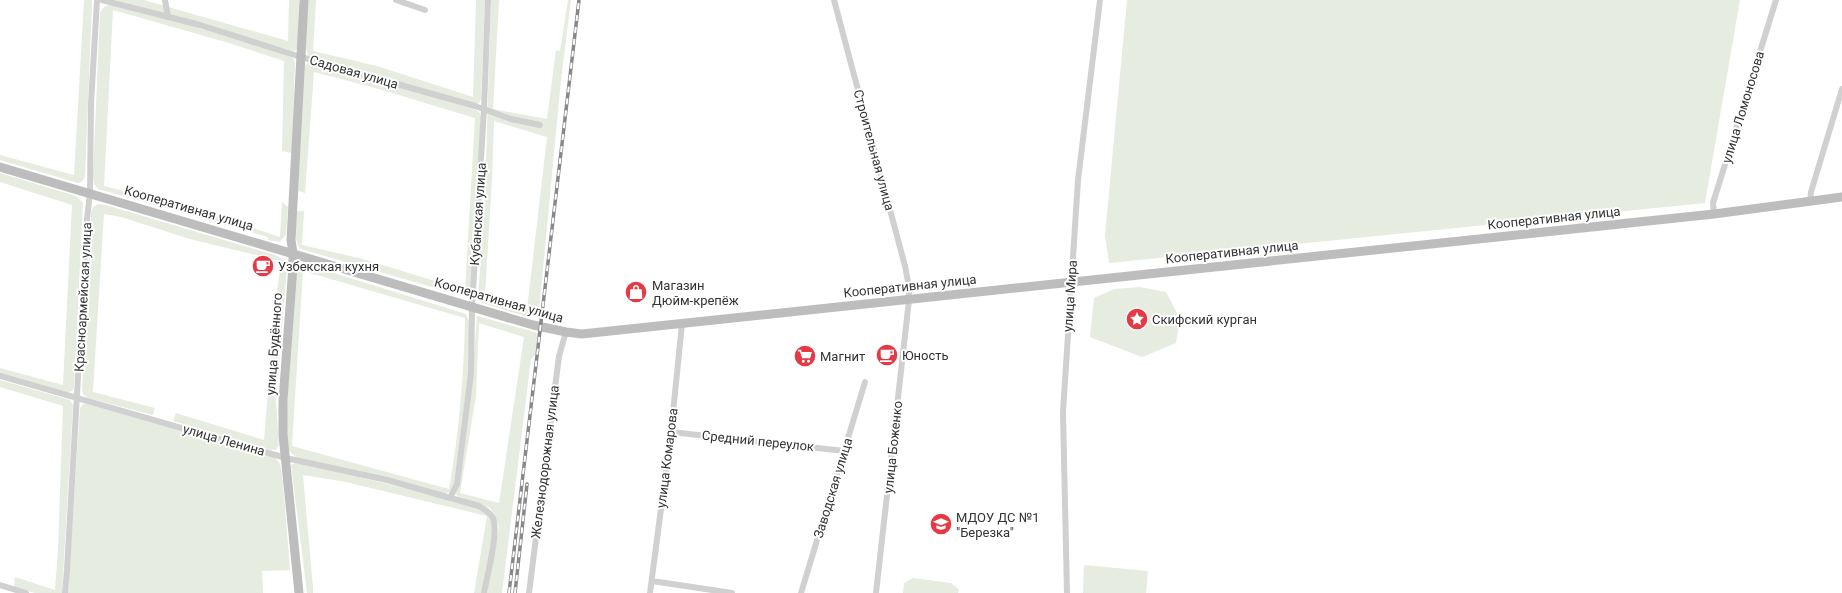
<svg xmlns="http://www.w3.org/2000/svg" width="1842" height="593" font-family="Roboto,sans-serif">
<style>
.green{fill:#e6ecdf;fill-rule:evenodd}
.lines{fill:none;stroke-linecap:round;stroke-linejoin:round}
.street{stroke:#d0d0d0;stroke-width:6}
.secondary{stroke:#bdbdbd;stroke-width:9}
.rail-casing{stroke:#888;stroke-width:3.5}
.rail{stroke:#fff;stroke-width:2;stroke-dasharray:6;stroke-linecap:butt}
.labels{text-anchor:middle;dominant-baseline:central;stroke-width:4;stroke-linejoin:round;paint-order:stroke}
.street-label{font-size:13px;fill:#333;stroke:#fff}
.poi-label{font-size:13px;fill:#333;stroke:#fff;text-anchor:start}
</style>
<rect width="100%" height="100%" fill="#fff"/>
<!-- green -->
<path class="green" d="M84,0h8v6l-7,170 -2,5 -5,2 -78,-23v-5l74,20z
M115,0h29l144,41 1,-41h10l-1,47 -3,4 -6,-1z
M307,0h9l-3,51 64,15 96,31 3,-94v-3h9l-4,99 -2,4 -3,1 -167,-47c-8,-16 -3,-40 -2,-57z
M491,0h8l-6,109 54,10 9,-69 4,1 8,-51h3l-10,80 -22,231 -8,-1 -3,7 -46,-14 -4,-5 7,-105zM494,121l53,16 -20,172 -42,-13 7,-118z
M1127,0h613l-35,203 -596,60 -4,-28z
M114,4l118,33 55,18 6,3 2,5 -3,90 -10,-2 2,-90 -55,-18 -116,-33 -9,176 91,23 85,28 2,-35 6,5 -2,27 -6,8 -12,-2v-3l-170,-48 -4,-5 -1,-10 7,-161c4,-7 6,-8 14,-9z
M307,63h6l96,26 67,21 4,3 1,6 -10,176 -5,2 -165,-48c-9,-9 -5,-26 -4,-38h7l-2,34 57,13 106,32 10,-172 -96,-29 -65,-17 -9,121 -7,-2 7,-125z
M0,173l76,23 7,7 -9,185 -2,3 -6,2 -66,-19v-6l63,17 9,-180 -72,-23z
M98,204l8,1 169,50 7,4 5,9 -11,133 3,44 -3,5h-5l-98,-29 3,-8 88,27 10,-123 7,-56 -91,-22 -69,-22 -17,-3 -11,178 62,16 -2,7 -65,-17 -5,-4 -1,-5 9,-176 2,-6z
M305,264l161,50 3,7 1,39 -16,124 -4,8 -6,2 -148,-37 -8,-7 -2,-27 9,-145 1,-9 7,1zM303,271l162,47c-1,57 -6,115 -16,171l-157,-43z
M1140,287l26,5 14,27 -4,24 -34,14 -52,-20 4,-39 20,-9z
M477,316l61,17 -2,21 -5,5 -29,234h-15l12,-66 -4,-12 -5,-7 -33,-12 -1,-3 17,-126zM479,323l45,14 -25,166 -39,-10 16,-97z
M0,380l70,20 3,5 -11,188h-27l-21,-6 1,-10 40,13 3,-40 5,-144 -63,-19z
M83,404h4l187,52 6,8 3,18 7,88 -28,1 1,22h-195l12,-185z
M295,463l33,6 146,37c4,3 12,6 16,10 8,11 -5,63 -8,77h-8l13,-77 -141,-34 -43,-7 10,113v5h-6l-16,-128z
M1084,565l64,6 -2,22h-63z
M913,578l38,5 8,7 -1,3h-55l1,-10z"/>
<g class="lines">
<!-- street -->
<path class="street" d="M102,0l98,25 101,32 174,49 36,13 29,6
M165,0l3,17
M396,0l29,10
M834,0l71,266 4,21v13l-33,293
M1810,202l1,-10 31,-103
M1714,214l-1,-11 63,-203
M0,376l286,82 101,22 92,26c6,4 11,6 14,12 6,14 -6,58 -9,75
M671,432l174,19
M450,498l7,-14 14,-111 1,-66 12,-198 4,-109
M652,581l80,12
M0,585l26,8
M65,593l2,-23 20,-351 3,-26 1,-89 6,-104
M529,593l30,-237 7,-24
M650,593l21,-161 11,-108
M801,593l64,-211
M1067,593l-4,-181 15,-232 22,-180"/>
<!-- secondary -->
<path class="secondary" d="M0,167l533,158 33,7 16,2 1132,-120 128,-17
M299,593l-16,-158v-35l10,-134v-13l-2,-13 13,-240"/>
<!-- rail casing -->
<g class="rail-casing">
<path id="rail" d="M509,593l70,-593
M515,593l12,-109"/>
</g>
<!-- rail -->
<use href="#rail" class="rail"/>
</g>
<!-- icons -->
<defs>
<g id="cafe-disc" transform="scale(1.15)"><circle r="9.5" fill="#e63946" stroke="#fff"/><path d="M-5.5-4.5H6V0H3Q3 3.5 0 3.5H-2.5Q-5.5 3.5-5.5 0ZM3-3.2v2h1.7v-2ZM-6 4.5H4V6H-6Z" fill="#fff"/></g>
<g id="shop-disc" transform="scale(1.15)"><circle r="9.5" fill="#e63946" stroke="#fff"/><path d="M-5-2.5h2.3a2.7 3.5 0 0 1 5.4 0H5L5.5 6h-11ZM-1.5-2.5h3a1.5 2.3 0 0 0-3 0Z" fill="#fff"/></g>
<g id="sight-disc" transform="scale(1.15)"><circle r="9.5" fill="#e63946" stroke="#fff"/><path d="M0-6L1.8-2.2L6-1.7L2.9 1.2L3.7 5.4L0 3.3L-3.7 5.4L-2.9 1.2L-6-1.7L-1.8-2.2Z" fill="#fff"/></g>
<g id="supermarket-disc" transform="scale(1.15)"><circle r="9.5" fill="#e63946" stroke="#fff"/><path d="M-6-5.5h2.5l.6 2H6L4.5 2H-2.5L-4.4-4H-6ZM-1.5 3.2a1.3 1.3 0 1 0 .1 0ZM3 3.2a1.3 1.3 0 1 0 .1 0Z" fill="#fff"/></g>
<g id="school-disc" transform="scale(1.15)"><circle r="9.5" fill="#e63946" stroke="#fff"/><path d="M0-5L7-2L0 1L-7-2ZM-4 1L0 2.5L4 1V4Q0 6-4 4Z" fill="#fff"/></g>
</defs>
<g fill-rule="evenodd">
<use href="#cafe-disc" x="263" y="266"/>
<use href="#shop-disc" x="636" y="292"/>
<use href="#sight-disc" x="1137" y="319"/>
<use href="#cafe-disc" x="887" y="355"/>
<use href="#supermarket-disc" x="805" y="356"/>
<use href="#school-disc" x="941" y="524"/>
</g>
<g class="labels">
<!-- street labels -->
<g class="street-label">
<text transform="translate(354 72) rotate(16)">Садовая улица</text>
<text transform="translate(1743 107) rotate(-73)">улица Ломоносова</text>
<text transform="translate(874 150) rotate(75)">Строительная улица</text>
<text transform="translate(189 208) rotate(16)">Кооперативная улица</text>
<text transform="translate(478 214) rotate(-86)">Кубанская улица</text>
<text transform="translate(1554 218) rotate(-6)">Кооперативная улица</text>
<text transform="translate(1232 252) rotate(-6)">Кооперативная улица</text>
<text transform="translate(910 286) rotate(-6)">Кооперативная улица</text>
<text transform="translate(1070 296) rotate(-86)">улица Мира</text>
<text transform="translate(83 297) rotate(-87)">Красноармейская улица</text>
<text transform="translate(499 300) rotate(16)">Кооперативная улица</text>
<text transform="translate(274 344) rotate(-86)">улица Будённого</text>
<text transform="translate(224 440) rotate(16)">улица Ленина</text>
<text transform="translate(758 441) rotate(6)">Средний переулок</text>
<text transform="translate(893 447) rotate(-84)">улица Боженко</text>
<text transform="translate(667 458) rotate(-83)">улица Комарова</text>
<text transform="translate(545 462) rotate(-83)">Железнодорожная улица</text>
<text transform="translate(833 488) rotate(-73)">Заводская улица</text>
</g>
<!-- poi labels -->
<g class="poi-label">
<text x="278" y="266">Узбекская кухня</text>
<text x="652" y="285">Магазин<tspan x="652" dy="15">Дюйм-крепёж</tspan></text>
<text x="1152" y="319">Скифский курган</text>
<text x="902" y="355">Юность</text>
<text x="820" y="356">Магнит</text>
<text x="956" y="517">МДОУ ДС №1<tspan x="956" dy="15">"Березка"</tspan></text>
</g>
</g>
</svg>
